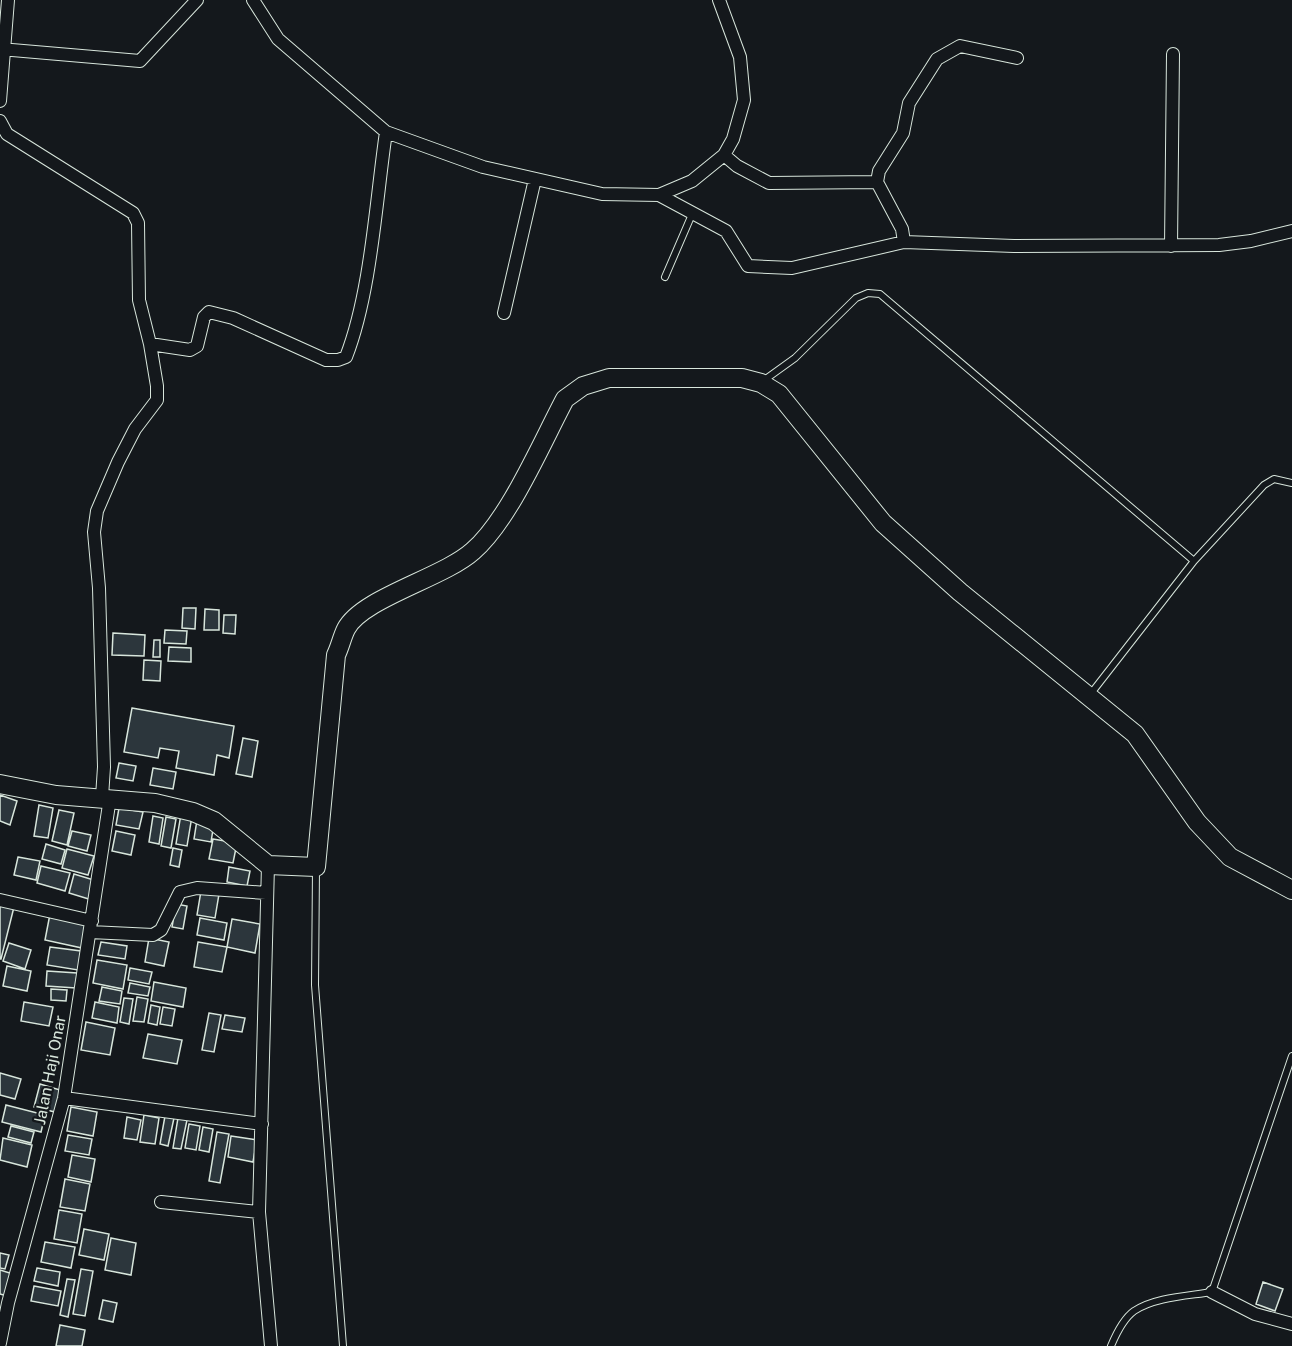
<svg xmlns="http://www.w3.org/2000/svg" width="1292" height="1346" font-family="'Public Sans',sans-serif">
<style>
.building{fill:#2c363c;stroke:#d8e6dc;stroke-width:1.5}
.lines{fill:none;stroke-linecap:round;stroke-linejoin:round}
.lane-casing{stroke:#d8e6dc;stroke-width:8}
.street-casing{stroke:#d8e6dc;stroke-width:14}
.secondary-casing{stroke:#d8e6dc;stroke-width:20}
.lane{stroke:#14181c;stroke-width:6}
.street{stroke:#14181c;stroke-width:12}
.secondary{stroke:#14181c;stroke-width:18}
.labels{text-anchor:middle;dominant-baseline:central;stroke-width:4.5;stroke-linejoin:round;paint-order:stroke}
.street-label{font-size:16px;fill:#d8e6dc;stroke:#14181c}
</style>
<rect width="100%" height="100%" fill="#14181c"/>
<!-- building -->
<path class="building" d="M183,608h13l-1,21 -13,-1z
M205,609l14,1v20h-15z
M224,615h12l-1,19 -12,-1z
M165,630l22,1 -1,13 -22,-1z
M113,633l32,2 -1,21 -32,-1z
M154,640h6v17h-7z
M169,647l22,1v14l-23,-1z
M144,660l17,1 -1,20 -17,-1z
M132,708l102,18 -5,32 -12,-3 -3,20 -38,-7 3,-17 -19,-3 -2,10 -34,-6z
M243,738l15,3 -6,36 -16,-3z
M119,763l17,3 -3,15 -17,-3z
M153,768l23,4 -3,17 -23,-4z
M0,795l17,6 -7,24 -10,-4z
M39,805l14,3 -5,30 -14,-2z
M119,808l24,4 -4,17 -23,-4z
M59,810l15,3 -7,32 -15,-4z
M181,814l11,2 -5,30 -11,-2z
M153,816l10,2 -4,26 -10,-2z
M166,817l10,2 -5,29 -10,-2z
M197,820l17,3 -3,19 -17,-3z
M72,831l19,4 -4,16 -19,-5z
M116,831l19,4 -4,20 -19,-4z
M213,839l24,4 -4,20 -24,-4z
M46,844l19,6 -4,14 -19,-5z
M173,848l9,2 -3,17 -9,-2z
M67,849l27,7 -6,19 -26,-7z
M18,857l22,4 -4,19 -22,-5z
M41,866l29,7 -5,18 -28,-8z
M229,867l21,4 -3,15 -20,-4z
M74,874l23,7 -5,19 -23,-7z
M201,891l18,3 -4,24 -18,-3z
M0,903l14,4 -13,52h-1z
M176,904l11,2 -4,23 -11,-2z
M50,914l37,8 -5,26 -37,-8z
M200,918l27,5 -3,17 -27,-5z
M232,919l28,5 -5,29 -28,-6z
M149,938l20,4 -5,24 -19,-4z
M101,942l26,4 -2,13 -27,-4z
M198,942l29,5 -5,25 -28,-5z
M9,943l22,7 -6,19 -22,-8z
M50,947l31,4 -3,19 -31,-5z
M97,960l30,5 -4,24 -30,-6z
M7,966l24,5 -4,20 -24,-5z
M130,968l22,4 -3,12 -21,-4z
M47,971l30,2 -1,15 -30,-2z
M154,982l32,6 -3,19 -32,-6z
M130,983l20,4 -2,9 -20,-3z
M102,987l20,4 -2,13 -21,-3z
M51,989l16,1 -1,11 -15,-1z
M137,997l11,2 -4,23 -11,-1z
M124,998l9,1 -4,25 -9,-2z
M24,1002l29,5 -4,19 -28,-5z
M95,1002l24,5 -2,16 -25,-5z
M151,1005l9,2 -3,18 -9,-2z
M163,1007l12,2 -3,17 -12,-2z
M209,1013l12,2 -7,37 -12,-2z
M225,1015l20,3 -3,14 -20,-3z
M86,1022l29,6 -5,27 -29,-5z
M148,1034l34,6 -5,24 -34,-6z
M0,1073l21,6 -6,20 -15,-4z
M40,1084l20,6 -5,22 -21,-5z
M6,1105l39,10 -4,17 -39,-10z
M71,1107l26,5 -4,24 -26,-5z
M144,1115l15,3 -4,26 -15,-2z
M165,1116l9,2 -6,28 -8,-2z
M127,1117l14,3 -4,20 -13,-2z
M178,1118l9,2 -6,29 -8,-1z
M189,1124l11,2 -4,24 -11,-2z
M11,1126l23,6 -3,11 -23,-6z
M203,1127l10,2 -4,23 -10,-2z
M217,1132l12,2 -9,49 -11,-2z
M68,1135l24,4 -3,16 -24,-4z
M231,1136l26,4 -4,22 -25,-5z
M3,1138l29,7 -5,22 -27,-7z
M72,1155l23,4 -4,23 -23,-5z
M65,1179l25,5 -5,27 -25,-4z
M59,1210l23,4 -5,29 -23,-4z
M84,1229l25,5 -5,26 -25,-5z
M111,1238l25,5 -5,32 -26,-5z
M45,1242l30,5 -4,21 -30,-6z
M0,1253l9,2 -4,14 -5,-1z
M37,1268l23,4 -2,14 -24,-5z
M81,1269l12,2 -8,45 -12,-2z
M0,1270l13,4 -6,22 -7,-2z
M67,1279l8,1 -7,37 -8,-2z
M1263,1282l20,7 -8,22 -19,-7z
M34,1286l27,5 -3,15 -27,-5z
M103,1300l14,3 -4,19 -14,-3z
M60,1325l25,5 -3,16h-26z"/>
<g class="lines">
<!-- lane casing -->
<g class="lane-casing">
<path id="lane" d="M665,277l28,-65
M763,381l32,-23 61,-60 12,-5 12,1 314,267 70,-76 10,-6 18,4
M1089,696l105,-135
M316,868l-1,117 28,361
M1111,1346c5,-12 12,-27 23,-35 21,-14 54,-15 78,-19l80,-236"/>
</g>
<!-- street casing -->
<g class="street-casing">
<path id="street" d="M253,0l25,39 108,93 97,35 119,27 57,1 33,-14 32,-26 9,-16 11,-39 -4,-43 -21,-57
M0,49l140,12 57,-61
M0,101l8,-101
M0,121l7,13 126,79 5,10 1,77 11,44 7,42v14l-22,29 -17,33 -21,49 -3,21 5,56 5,179 -2,30
M724,155l13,11 32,17 108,-1 25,47 2,13
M877,182l2,-11 24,-38 6,-30 28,-44 23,-13 57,12
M659,195l67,36 22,35 44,2 112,-26 110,4 205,-1 32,-4 41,-10
M1171,246l2,-192
M504,313l31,-134
M150,344l40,6 7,-4 7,-29 5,-5 24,6 93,42h12l8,-3c25,-64 30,-157 40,-225
M268,865l-9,347 12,134
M0,900l92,21
M90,932l63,3 8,-5 19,-38 17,-4 69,5
M64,1098l198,26
M161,1202l98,10
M1212,1292l43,22 37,10
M0,1343l8,-40 56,-205 46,-300"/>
</g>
<!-- secondary casing -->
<g class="secondary-casing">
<path id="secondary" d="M0,784l56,11 99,8 38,9 21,9 54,44 48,2 20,-212c4,-8 6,-18 10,-26 16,-31 97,-51 127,-78 36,-31 69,-109 92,-152l18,-13 26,-8h133l19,5 18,11 104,129 77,69 175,142 62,88 33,35 62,33"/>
</g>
<!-- lane -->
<use href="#lane" class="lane"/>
<!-- street -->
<use href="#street" class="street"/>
<!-- secondary -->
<use href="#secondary" class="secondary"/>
</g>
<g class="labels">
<!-- street labels -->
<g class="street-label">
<text transform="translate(50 1070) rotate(-79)">Jalan Haji Onar</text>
</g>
</g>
</svg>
